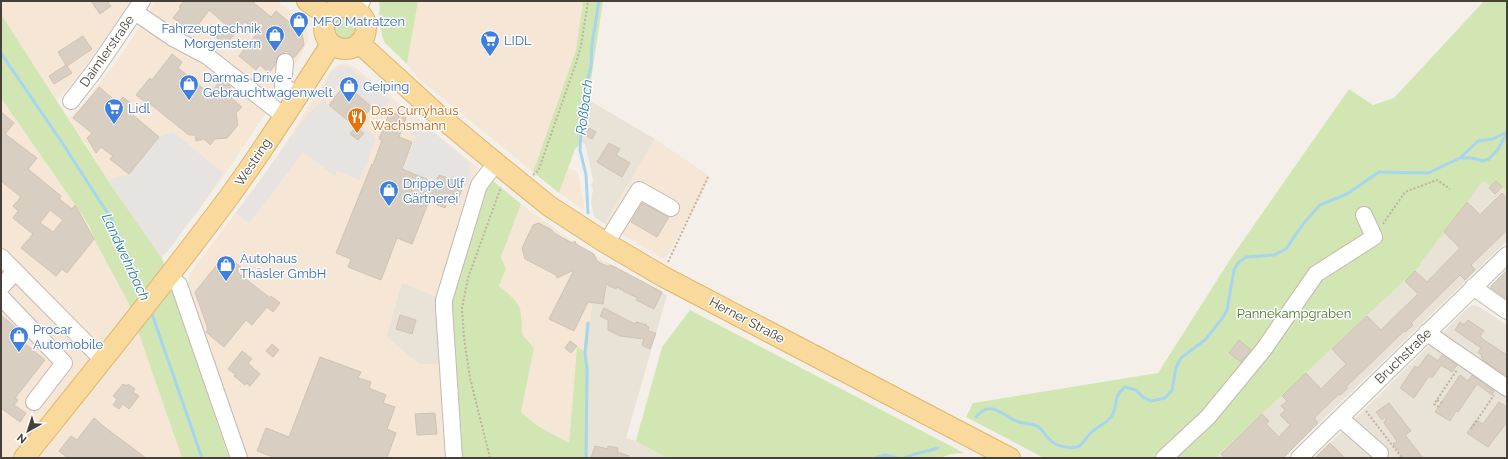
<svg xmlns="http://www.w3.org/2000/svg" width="1508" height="459" font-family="Raleway,sans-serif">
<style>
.residential{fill:#e8e2d7}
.commercial{fill:#f5e6d6}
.green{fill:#d2e6b4}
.parking{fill:#e6e3e1}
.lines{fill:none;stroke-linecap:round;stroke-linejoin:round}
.stream{stroke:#a8d5ee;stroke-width:3}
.building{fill:#d8cec2;stroke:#d0c3b2;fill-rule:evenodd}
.minor-casing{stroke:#c2baaf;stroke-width:18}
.major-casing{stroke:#dfb66c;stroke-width:22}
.path{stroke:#c0b29e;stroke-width:2;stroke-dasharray:2 2;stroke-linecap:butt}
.minor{stroke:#fff;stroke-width:16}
.major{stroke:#fada9c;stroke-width:20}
.labels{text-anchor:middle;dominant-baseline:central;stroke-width:3;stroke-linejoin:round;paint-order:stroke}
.shop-label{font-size:13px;fill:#366cbe;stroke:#fff;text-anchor:start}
.street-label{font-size:13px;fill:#474038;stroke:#fff}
.food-label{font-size:13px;fill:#c56008;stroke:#fff;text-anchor:start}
.park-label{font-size:13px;fill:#4d782d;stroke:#fff}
.water-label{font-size:14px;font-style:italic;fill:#327da8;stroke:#fff}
</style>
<rect width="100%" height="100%" fill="#f4f0e9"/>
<!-- residential -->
<path class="residential" d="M592,102l63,37 -50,85 -11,-7 -3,-15 2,-13 -2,-4 2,-4 -2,-12 -6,-25 -3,-2 3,-22z
M1483,181h13l9,9 2,-2v51l-1,3 -223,216h-68l206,-193 -1,-1z
M606,262l61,33 -41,143 10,3 5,-19 78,36h-131l1,-92 -2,-12 4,-43 5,-26z
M402,282l35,15 5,67h-23l-33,-27z
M1473,305l5,1 29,19v58l-67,-48 29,-28z
M1432,343l75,51v64h-192z"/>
<!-- commercial -->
<path class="commercial" d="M1,1h130l-53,76 -21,23 -56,-86z
M156,1h121l21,16 9,12 1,6v7l-27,48 -56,84 -29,40 -34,44 -53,-76 -40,-64 16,-15 41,-55z
M418,1h165l-7,49 -43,122 -114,-93 -12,-15z
M346,63l10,5 122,100 -38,127 -3,2 -35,-14 -16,53 33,28h23l7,94h-201l-60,-171 1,-12 72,-96 23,-33 47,-76 7,-5z
M1,98l88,127 5,14 34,63 54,156h-181z
M655,139l53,36v7l-43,78 -60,-36z
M568,168l10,4 7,39 -26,-18z
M521,204l52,38 2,-1 1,3 18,10 2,3 10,5 -10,23 -5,26 -1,12h-4l-2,29 -7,-5 -8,96 -31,-17 -17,-14 13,-64 -12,-14v-18l-23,-29 7,-18 -5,-12z"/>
<!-- green -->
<path class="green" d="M378,1h40l-11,63 -22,-21 -3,-7 -3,-22 1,-7z
M583,1h20l-14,92 3,9 -7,18 -3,22 -7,7 -16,44 -26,-21 43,-122z
M1484,1h23v187l-2,2 -9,-9 -5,5 -8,-5 -63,83 1,1 -206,193h-171l-78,-41 7,-14 185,-30 75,-118 116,-166 24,16 21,-7z
M328 27a16 16 0 1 1 32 0a16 16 0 1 1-32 0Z
M1,14l108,168 53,76 67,200h-47l-54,-156 -34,-63 -5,-14 -88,-127z
M493,181l28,23 -20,53 5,12 -7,17c22,18 23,20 23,48l12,14 -13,64 17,14 31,17 8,-96 7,4 2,-28h4l-3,31 2,12 -1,92h-128l-11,-150 38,-123z
M690,310l274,143 -13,1 -11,4h-272l-32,-17 26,-94z"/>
<!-- parking -->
<path class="parking" d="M340,66h6l7,4 37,30 -10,13 -39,-32 -10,12 -8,-5 9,-17z
M323,100l27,22 3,-3 23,19 -16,42 -23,-9 -2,5 -32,-24 -54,71 -13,-10 64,-88 9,-12z
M421,122l49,41 -1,24 -30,-12 -3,8 -33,-13 13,-34 -6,-3z
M173,132l50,41 -12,19 -44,60 -7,4 -51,-74 4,-4 16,-4 30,-37z
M1456,337l15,11 -5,7 -15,-10z"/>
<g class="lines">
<!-- stream -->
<path class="stream" d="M1,53l60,88 51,79 33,75
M1460,158l18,-17 15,-2 14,-7
M588,213l-2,-38 -6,-25 1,-20 3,-10 2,-33 5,-21 1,-22 7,-43
M151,311l51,147
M976,417c15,-19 27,0 43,5 5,2 12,1 18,4 5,2 8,9 12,13 7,7 19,10 28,8 6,-2 9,-10 13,-13 6,-7 16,-10 21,-17 8,-10 0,-19 14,-30l11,3 7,7 8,4 14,-3 7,-8 4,-23 5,-9 25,-19 17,-22 4,-7 7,-40 5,-8 7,-5 28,-2 12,-6 17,-25 17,-19 27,-11 32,-22 49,1 32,-15h12l11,3 6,-2 9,-10 9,-16
M586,458l1,-87 -2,-18 3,-30
M875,458l10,-3 13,3
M904,458c11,-5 22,-6 34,-10"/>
</g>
<!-- building -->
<path class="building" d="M91,1h16l4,5 -11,8z
M184,1h70v2l17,14 5,-6 26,22 2,12 -10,13 -8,-7 -5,3 -4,3 -2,8 -6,8 -9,-8 -4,5 -17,-14 19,-24 -13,-10 -20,23 -9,-8 10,-12 -17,-15 -16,22 -20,-14 8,-10 -2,-1z
M83,36l9,13 -25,17 5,7 -18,11 -5,-8 17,-11 -8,-13z
M172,54l10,8 -4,6 32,26 10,-13h3l7,5 1,12 11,9 -6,6 2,12 -11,13 -12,1 -5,6 -6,-6 -8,2 -1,-6h-6l-40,-32 -1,1 -12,-9 14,-17 2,2z
M345,84l27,23 -16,20 -27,-22z
M99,87l19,16 5,-6 8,6 -5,6 33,28 -30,37 -19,-15 3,-3 -12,-9 -5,6 -9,-15 5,-5 -19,-15z
M390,111l16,7 -7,19 13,5 -10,27 34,14 3,-8 25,9 -8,21 -9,-3 -2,6 -16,-7 -17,43 -15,-6 -16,42 -33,-13 3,-8 -15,-6 36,-89 1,1 9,-25 -3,-1z
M1,112l13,11 -9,11 32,24 -9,11 33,27 -2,3 13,10 3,-4 19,34 -27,34 -5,-4 -6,7 -35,-28 12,-14 -20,-16 5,-7 -5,-5 8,-9 -20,-16zM50,210l13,10 -10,12 -13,-9z
M355,127l9,6 -6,7 -8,-6z
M589,128l7,4 -4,7 -7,-4z
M609,143l11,6 -4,6 14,8 -8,14 -25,-15z
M1496,181l6,6 -7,7 -6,-6z
M1502,193l5,6v31l-36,35 4,5 -10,10 -5,-5 -49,48 2,2 -8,7 -1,-1 -58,56 2,1 -8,7 -1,-1 -24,23v2l3,4 -35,35h-58l-4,-4 41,-40 7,7 -3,3 13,13 11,-12 -10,-10 5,-5 -4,-4 6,-5 -5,-5 24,-23 15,16 25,-25 -14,-15 35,-33 14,14 37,-36 -13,-13 10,-10 12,11 33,-34 -16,-16 23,-30 13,13z
M642,203l27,14 -12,20 -26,-15z
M539,223l13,7 2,3 18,10 3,-2 1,3 18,10 3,7 11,6 2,-2 5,2 47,25 -8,17 -18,-9 2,-2 -13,-6 -8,-5 -1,2 -10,-5 -3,20 -15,-2 -14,29 -25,-12 25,-49 -17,8 -1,-3 -31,-16 -3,-11 11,-23z
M225,255l16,12 -4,5 33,26 1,-2 9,7 -7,9 -6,-5 -15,18 -6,-5 -22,27 -18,-15 2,-3 -13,-37z
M1507,270v29l-16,-11v-2z
M604,308l31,16 1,-2 11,3 -1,1 3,1 -1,4 8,2 -6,16 -8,-4 2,-6 -24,-3 -12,-6v-10l-8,-4z
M1,315l20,17 -4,5 28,23 -30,38 3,2 -4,5 12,8 -6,9 -19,-14z
M400,315l16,5 -4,14 -16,-5z
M1468,320l16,11 -4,5 4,4 23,15v17l-2,3 -22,-15v-1l-2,-2 1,-2 -4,-2 3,-5 -26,-18 5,-8 4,3z
M1239,340l12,10 -10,12 -12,-9z
M570,341l7,5 -6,7 -6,-5z
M272,344l7,6 -6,7 -7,-6z
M242,351l10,8 -4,4 12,11 -10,12 -4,-3 -1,2 -11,-9 2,-1 -8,-6z
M1428,354l10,7 4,-6 15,10 -5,7 -11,-7 -9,13 -3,-2 -15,22 -14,-10 15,-22 3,2z
M320,357l41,15 -3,6 13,4 -2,6 17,7 -3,8 12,4 -8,22 9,4 -9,25h-111l-19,-7 9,-23 23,9z
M1460,375l8,6 4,-6 22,16 -2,4 -15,-11 -19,28 -2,-1 -6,10 -15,-9z
M123,384l4,2 1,-2 7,5 -2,3 6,4 -10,13 -6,-5 -4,5 -6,-4 4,-6 -4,-3z
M1499,402l8,5v15l-19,25 -21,-14 9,-13 7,4z
M1389,403l22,28 -6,4 18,23h-19l-11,-14 4,-3 -13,-18 2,-4 -1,-2 -3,3 -6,-8z
M435,413l2,21 -20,1 -2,-21z
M94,418l13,11 39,29h-78l-9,-7 12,-15 6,4z
M1330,443l15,15h-30z
M595,446l13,3v-3l10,2 -1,4 12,4 -1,2h-37z"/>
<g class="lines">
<!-- minor casing -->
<g class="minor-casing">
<path id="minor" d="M356,10l6,-9
M135,12l38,26 34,18 77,60
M285,62l-2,24 15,10
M71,101l24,-31 47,-69
M606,243l33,-53 32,18
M1,257l101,102
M169,276l10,9 60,173
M1,287l14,-15
M1473,287l34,24
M1,297l63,66 -30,39
M1427,332l9,7 71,49
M1340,418l40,35
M454,458l-10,-150v-8l35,-115 17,-22
M1164,458l44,-41 56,-68 52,-75 58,-37 -10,-22
M1299,458l208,-203"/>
</g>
<!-- major casing -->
<g class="major-casing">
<path id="major" d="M307,1l20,14
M324 28a21 21 0 1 1 42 0a21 21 0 1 1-42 0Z
M359,43l79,72 58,48 53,43 57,37 58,34 346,181
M24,458c69,-86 139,-172 205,-261 36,-50 69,-101 102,-153"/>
</g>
<!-- path -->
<path class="path" d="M533,175l5,-4 2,-5 36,-103 5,-17 7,-45
M1383,224l22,-32 32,-12 13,9
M668,262l40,-85
M1437,400l5,3
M1439,407l-5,-3 23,-34
M1366,411l36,47
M1471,429l23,-34
M490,458l-20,-80 -6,-40 -2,-30 6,-30 33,-91"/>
<!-- minor -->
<use href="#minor" class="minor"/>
<!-- major -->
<use href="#major" class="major"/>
</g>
<!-- icons -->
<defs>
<g id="shop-pin" transform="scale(1)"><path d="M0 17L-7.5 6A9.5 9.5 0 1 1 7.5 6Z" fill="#3f7fe0" stroke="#fff"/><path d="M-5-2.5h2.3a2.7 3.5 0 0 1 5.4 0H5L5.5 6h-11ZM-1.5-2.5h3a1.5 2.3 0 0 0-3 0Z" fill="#fff"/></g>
<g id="supermarket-pin" transform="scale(1)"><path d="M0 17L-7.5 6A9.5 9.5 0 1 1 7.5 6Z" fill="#3f7fe0" stroke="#fff"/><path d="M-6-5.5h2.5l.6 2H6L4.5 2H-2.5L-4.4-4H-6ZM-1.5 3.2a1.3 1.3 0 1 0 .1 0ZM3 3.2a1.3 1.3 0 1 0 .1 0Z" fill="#fff"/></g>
<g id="restaurant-pin" transform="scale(1)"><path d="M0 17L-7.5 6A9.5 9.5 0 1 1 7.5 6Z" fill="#e8710a" stroke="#fff"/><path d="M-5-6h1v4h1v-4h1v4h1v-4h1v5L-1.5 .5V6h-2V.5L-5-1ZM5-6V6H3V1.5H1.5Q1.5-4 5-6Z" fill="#fff"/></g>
</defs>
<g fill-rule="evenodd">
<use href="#shop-pin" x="299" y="21"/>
<use href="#shop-pin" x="275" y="35"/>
<use href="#supermarket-pin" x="490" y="40"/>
<use href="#shop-pin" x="189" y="84"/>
<use href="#shop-pin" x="349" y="86"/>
<use href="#supermarket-pin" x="114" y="108"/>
<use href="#restaurant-pin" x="357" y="117"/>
<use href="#shop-pin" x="389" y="190"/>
<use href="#shop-pin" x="226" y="265"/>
<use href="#shop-pin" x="19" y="336"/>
</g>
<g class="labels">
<!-- shop labels -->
<g class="shop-label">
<text x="313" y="21">MFO Matratzen</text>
<text x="261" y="28" text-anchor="end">Fahrzeugtechnik<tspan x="261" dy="15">Morgenstern</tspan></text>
<text x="504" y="40">LIDL</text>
<text x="203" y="77">Darmas Drive -<tspan x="203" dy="15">Gebrauchtwagenwelt</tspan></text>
<text x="363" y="86">Geiping</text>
<text x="128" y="108">Lidl</text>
<text x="403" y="183">Drippe Ulf<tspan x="403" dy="15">Gärtnerei</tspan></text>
<text x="240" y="258">Autohaus<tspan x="240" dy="15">Thäsler GmbH</tspan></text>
<text x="33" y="329">Procar<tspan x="33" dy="15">Automobile</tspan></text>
</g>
<!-- street labels -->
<g class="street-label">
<text transform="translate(107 51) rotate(-55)">Daimlerstraße</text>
<text transform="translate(253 162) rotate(-56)">Westring</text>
<text transform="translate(747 320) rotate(28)">Herner Straße</text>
<text transform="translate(1403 356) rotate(-44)">Bruchstraße</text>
</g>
<!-- food labels -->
<g class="food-label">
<text x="371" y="110">Das Curryhaus<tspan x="371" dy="15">Wachsmann</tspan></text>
</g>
<!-- park labels -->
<g class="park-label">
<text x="1294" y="313">Pannekampgraben</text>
</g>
<!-- water labels -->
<g class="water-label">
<text transform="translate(584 107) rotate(-83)">Roßbach</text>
<text transform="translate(126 257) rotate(65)">Landwehrbach</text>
</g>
</g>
<!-- border -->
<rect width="1508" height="459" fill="none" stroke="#474038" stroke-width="4"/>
<!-- north arrow -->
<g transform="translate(28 431) rotate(219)" stroke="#ffffff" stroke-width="3" paint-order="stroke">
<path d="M0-3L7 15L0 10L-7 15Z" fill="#474038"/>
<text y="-6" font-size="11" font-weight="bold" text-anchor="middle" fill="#474038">N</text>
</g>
</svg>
